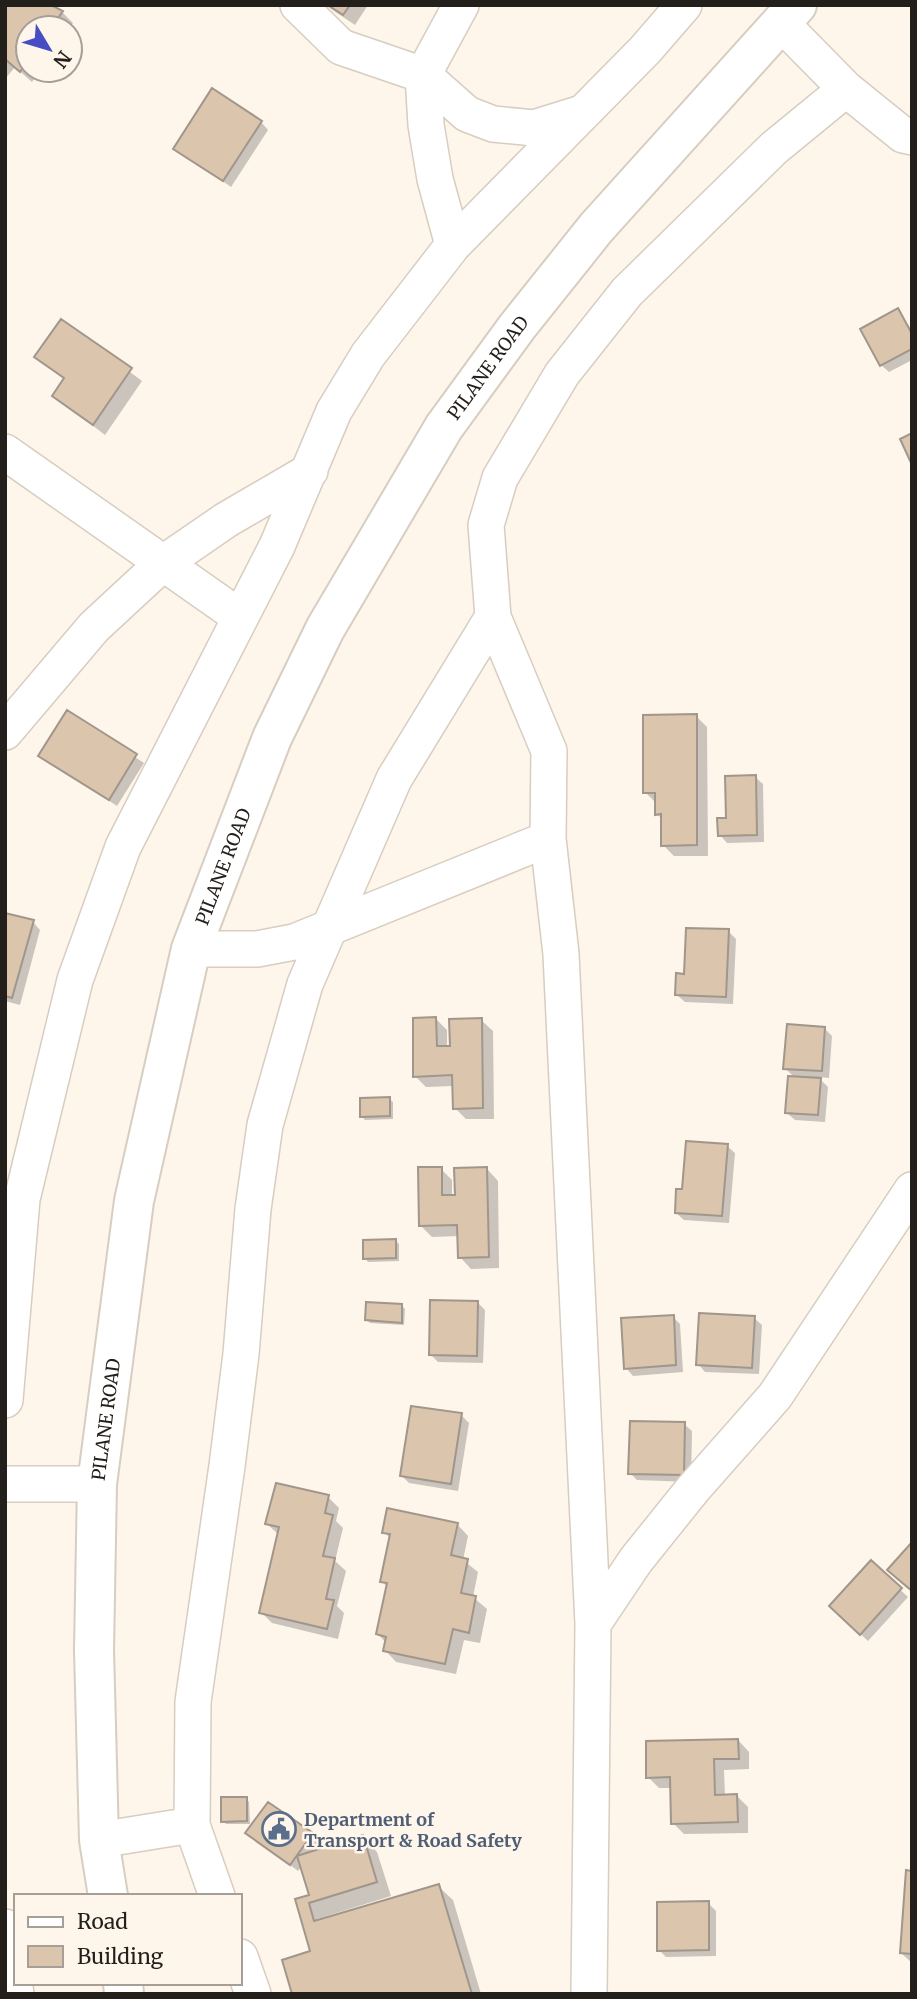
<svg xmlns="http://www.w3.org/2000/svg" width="917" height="1999" font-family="Merriweather,serif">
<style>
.shadow{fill:#0003}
.building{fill:#dbc5ad;stroke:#a0968b;stroke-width:2}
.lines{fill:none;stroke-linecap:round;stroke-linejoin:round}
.minor-casing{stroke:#d7cdc1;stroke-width:38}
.major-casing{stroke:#d7cdc1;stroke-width:42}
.minor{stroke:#fff;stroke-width:35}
.major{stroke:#fff;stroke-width:38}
.labels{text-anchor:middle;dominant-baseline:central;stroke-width:5;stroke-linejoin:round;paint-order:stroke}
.street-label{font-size:18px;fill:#231f1b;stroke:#fef5eb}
.service-label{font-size:18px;font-weight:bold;fill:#4e5e75;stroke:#fef5eb;text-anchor:start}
</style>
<rect width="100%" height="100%" fill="#fef5eb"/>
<!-- shadow -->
<path class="shadow" d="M5,5l57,7 11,11 -4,5h-41v42h12l-8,12 -17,-15 -10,12z
M325,5h43l-13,20z
M261,122l7,8 -37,57 -56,-39z
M898,311l14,19v30l-23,12 -8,-7z
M62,321l80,60 -37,54 -51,-39 11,-16 -28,-23z
M68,713l76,50 -27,43 -76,-50z
M696,716l11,11 1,129h-34l-11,-11v-25l-6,-6v-10l-12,-12z
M755,777l8,7 1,58 -37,1 -7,-8z
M5,915l28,7 7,8 -20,75 -15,-4z
M728,931l8,8 -3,65 -48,-2 -8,-7 9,-19z
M436,1019l11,11v17h5l29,-27 12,11 1,88h-28l-11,-11 -1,-22 -28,1 -11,-11z
M824,1028l8,8 -3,42 -11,-1 10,10 -3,35 -30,-2 -8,-7 8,-35 -10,-10z
M389,1099l4,3v17l-28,1 -3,-3z
M727,1146l8,7 -6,70 -45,-3 -8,-7 8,-22z
M441,1169l11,11v17l35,-28 11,12 1,87 -28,1 -11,-12 -1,-21 -27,1 -12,-12z
M396,1241l3,3v17l-31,1 -3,-4z
M477,1302l8,8 -2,53 -45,-1 -8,-8z
M402,1306l3,3 -1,16 -34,-2 -3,-3z
M673,1317l7,7 3,48 -50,4 -7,-8z
M754,1318l8,7 -3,49 -54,-2 -7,-8z
M461,1415l8,8 -11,68 -49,-8 -7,-7z
M684,1424l8,7 -1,51 -54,-2 -7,-7z
M328,1497l11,11 -3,13 7,7 -8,33 11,10 -9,35 7,7 -6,26 -66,-16 -11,-11 18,-77 -12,-11z
M457,1524l11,12 -5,24 15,12 -5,25 14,12 -7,34 -16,-3 -8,34 -60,-12 -11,-12 1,-7 -8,-9 10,-47 -6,-5 9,-43 -7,-7z
M871,1563l37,34 -40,44 -37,-35z
M738,1740l11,12v17l-25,1 1,26h12l11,11v26l-64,1 -11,-11 -1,-35h-13l-11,-11z
M246,1798l3,4 1,22h-24l-3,-3z
M248,1833l63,2 8,7 -8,11 52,-16 14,15 14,44 -74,23 1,3 120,-36 15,14 28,94h-187l18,-42 -15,-52 14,-4 -9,-30 -4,5z
M912,1872v91l-11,-10z
M708,1903l8,8v45l-50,1 -7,-7z"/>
<!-- building -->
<path class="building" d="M5,5h46l12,6 -12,17h-23v32l-8,12 -15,-13z
M328,5h22l-7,10z
M212,88l50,33 -39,60 -50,-32z
M898,308l14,26v15l-32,17 -20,-37z
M61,319l71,49 -39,57 -41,-29 12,-18 -30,-21z
M912,433v32l-12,-26z
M67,710l70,44 -28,46 -71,-44z
M697,714v131l-36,1v-32l-6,1v-22h-12v-78z
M756,775l1,60 -39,1 -1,-18h9l-1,-42z
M5,913l29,7 -22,78 -7,-2z
M686,928l43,1 -3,68 -51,-2 1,-22 8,1z
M436,1017l1,29h13l-1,-27 33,-1 1,90 -30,1 -1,-34 -39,2v-59z
M787,1024l38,3 -3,44 -39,-2z
M788,1076l33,2 -3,37 -33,-2z
M390,1097v19l-30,1v-19z
M686,1141l42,3 -6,72 -47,-3 1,-24h6z
M418,1167h24v28h13l-1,-27 33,-1 2,90 -31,1 -1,-33 -38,1z
M396,1239v19l-33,1v-19z
M430,1300l48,1 -1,55 -48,-1z
M366,1302l36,2v19l-37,-3z
M699,1313l56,3 -3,52 -56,-3z
M674,1315l2,50 -52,4 -3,-51z
M411,1406l51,7 -11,71 -51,-8z
M630,1421l55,1 -1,53 -56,-1z
M276,1483l53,12 -4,18 8,2 -10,41 12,2 -9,41 8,1 -7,29 -68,-16 20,-86 -14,-3z
M387,1508l71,15 -7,32 17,4 -7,34 15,3 -7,37 -16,-4 -8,35 -62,-13 3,-14 -10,-3 11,-51 -7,-1 10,-48 -8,-1z
M912,1542v49l-25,-21z
M871,1560l31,28 -42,47 -31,-29z
M738,1739l1,20h-25l1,36 22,-1 1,28 -67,2 -1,-47 -24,1v-37z
M221,1797h26v24l-26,1z
M268,1802l45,31 -23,32 -45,-32z
M363,1835l14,47 -68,21 5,18 125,-37 33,110h-180l-10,-34 28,-9 -15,-52 14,-4 -12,-39z
M906,1870l6,1v83l-12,-1z
M709,1901v49l-52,1v-49z"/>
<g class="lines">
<!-- minor casing -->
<g class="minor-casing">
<path id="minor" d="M298,5l43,42 82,28 44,39 26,10 41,4 45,-14
M780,22l66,67 57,46 9,2
M453,245l-18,-66 -9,-54 -3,-50 38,-70
M5,452l235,165
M5,732l89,-105 68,-63 64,-44 84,-49
M548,839l1,-88 -56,-134 -7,-92 14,-47 62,-104 65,-82 147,-144 72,-59
M191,949h66l37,-7 254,-103 13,115 32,670
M5,1400l17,-201 53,-219 48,-133 154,-301 57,-135 34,-56 85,-110 192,-195 39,-45
M5,1484h92
M99,1840l93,-15
M217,1896l-25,-71 1,-123 34,-236 14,-112 12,-145 12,-84 40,-141 89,-205 99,-162
M5,1927l11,67
M240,1957l13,37
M589,1994l4,-370 43,-64 57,-71 82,-93 137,-206"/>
</g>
<!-- major casing -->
<g class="major-casing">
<g id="major">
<path id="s1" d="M108,1896l-9,-56 -5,-190 3,-166 37,-283 57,-252 81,-211 53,-109 119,-202 73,-100 79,-99 201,-223"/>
<path d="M123,1983l1,11"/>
</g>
</g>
<!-- minor -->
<use href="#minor" class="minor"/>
<!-- major -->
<use href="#major" class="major"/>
</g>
<!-- icons -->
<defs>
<g id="civic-ring" transform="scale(1.75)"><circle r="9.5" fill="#fef5eb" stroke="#5c6f8a" stroke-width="1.5"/><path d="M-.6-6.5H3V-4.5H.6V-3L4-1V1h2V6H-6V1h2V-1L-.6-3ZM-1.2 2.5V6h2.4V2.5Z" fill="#5c6f8a"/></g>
</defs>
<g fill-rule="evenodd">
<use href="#civic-ring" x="279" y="1829"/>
</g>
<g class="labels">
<!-- street labels -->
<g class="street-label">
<text stroke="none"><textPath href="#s1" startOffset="1612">PILANE ROAD</textPath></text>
<text stroke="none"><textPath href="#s1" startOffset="1045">PILANE ROAD</textPath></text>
<text stroke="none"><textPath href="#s1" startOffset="478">PILANE ROAD</textPath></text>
</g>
<!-- service labels -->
<g class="service-label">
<text x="304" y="1819">Department of<tspan x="304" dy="21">Transport &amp; Road Safety</tspan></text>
</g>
</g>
<!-- border -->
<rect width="917" height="1999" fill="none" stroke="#231f1b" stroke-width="14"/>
<!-- legend -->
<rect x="14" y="1894" width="228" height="91" fill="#fef5eb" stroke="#a69f98" stroke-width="2"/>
<rect x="28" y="1917" width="35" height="10" fill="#ffffff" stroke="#a69f98" stroke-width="2"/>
<text x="77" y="1929" font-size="21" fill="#231f1b">Road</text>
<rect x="28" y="1946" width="35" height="21" fill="#dbc5ad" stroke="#a69f98" stroke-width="2"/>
<text x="77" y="1964" font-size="21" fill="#231f1b">Building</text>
<!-- north arrow -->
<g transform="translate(49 49) rotate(128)"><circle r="33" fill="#fef5eb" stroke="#a69f98" stroke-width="2"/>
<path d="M0-5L12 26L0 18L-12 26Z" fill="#474dc3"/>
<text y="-10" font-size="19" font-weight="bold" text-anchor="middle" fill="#231f1b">N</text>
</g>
</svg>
